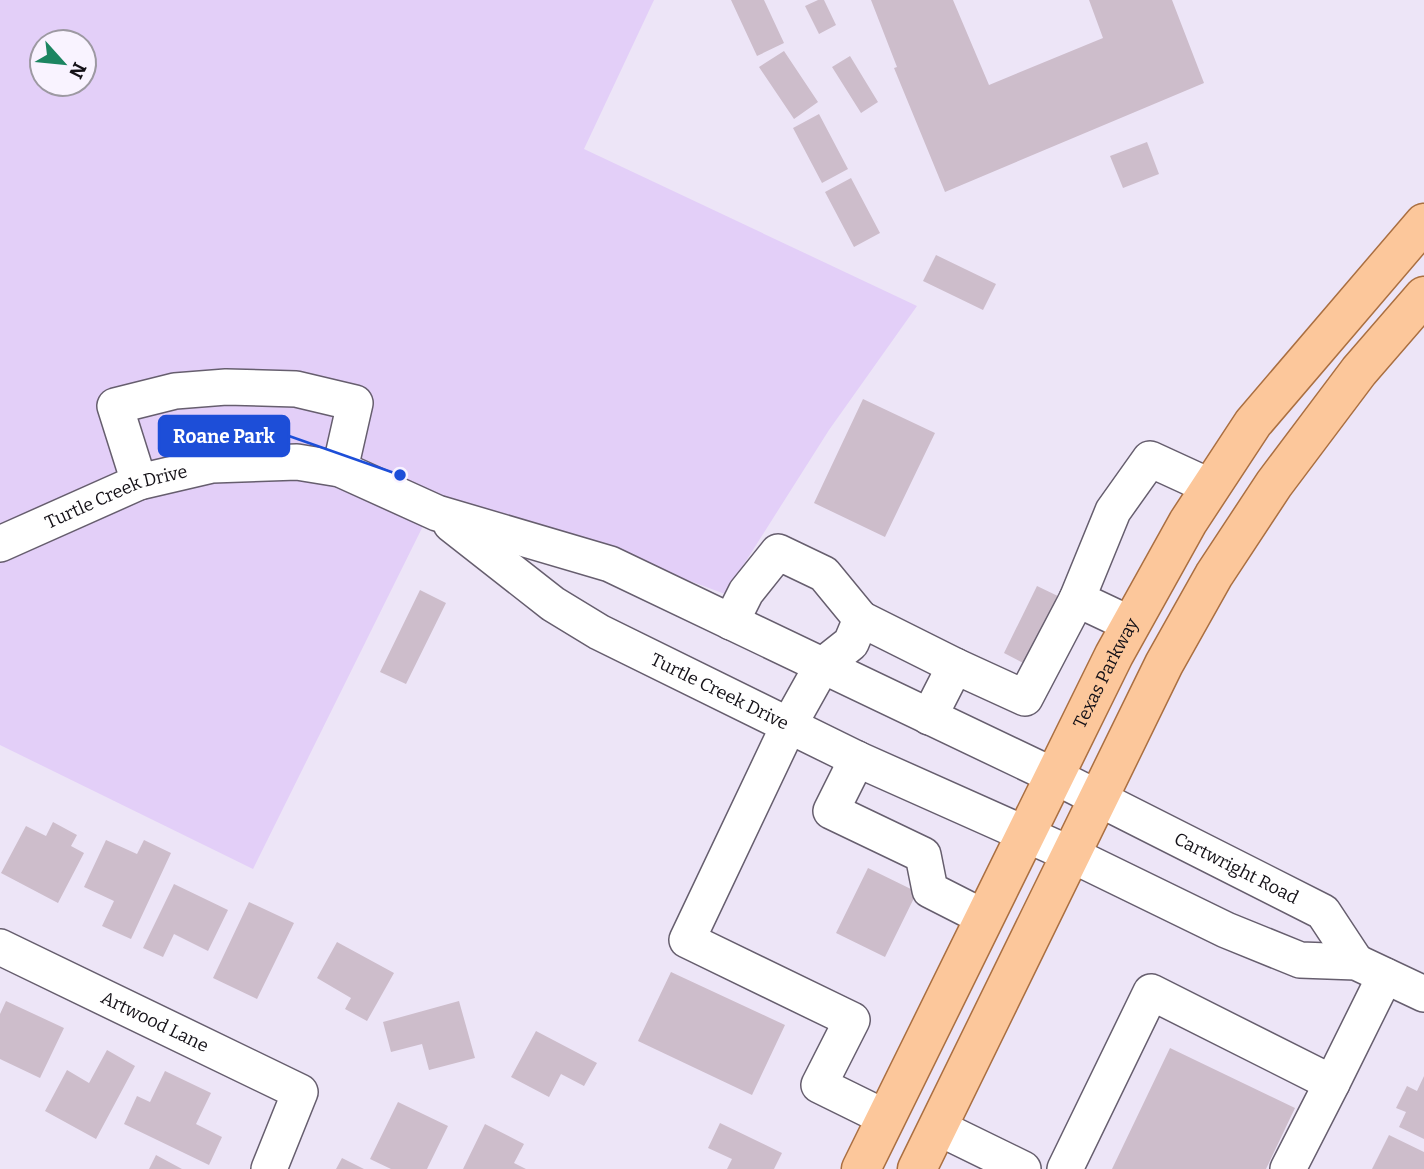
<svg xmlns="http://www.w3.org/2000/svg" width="1424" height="1169" font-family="Bitter,serif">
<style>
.green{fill:#e3cff8;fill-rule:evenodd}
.building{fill:#cdbdcb}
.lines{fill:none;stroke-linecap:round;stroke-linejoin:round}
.minor-casing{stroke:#665e6e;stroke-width:38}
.major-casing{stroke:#aa6f41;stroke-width:41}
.minor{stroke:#fff;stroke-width:35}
.major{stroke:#fcc79b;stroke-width:38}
.labels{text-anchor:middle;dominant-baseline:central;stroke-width:7;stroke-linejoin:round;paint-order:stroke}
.street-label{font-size:18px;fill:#141117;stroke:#f9f3ff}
.leader{fill:none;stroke:#1d4ed8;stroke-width:2.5}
.callout-dot{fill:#1d4ed8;stroke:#f9f3ff;stroke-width:2.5}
.callout{fill:#1d4ed8;stroke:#1d4ed8;stroke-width:2.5}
.callout-label{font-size:19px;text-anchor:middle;font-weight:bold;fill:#fff}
</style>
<rect width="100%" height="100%" fill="#ede5f7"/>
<!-- green -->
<path class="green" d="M0,0h654l-70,149 333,157 -88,124 -104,164 -199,-74 -103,6 -170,343 -253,-124zM42,42h42v42h-42z"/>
<!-- building -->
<path class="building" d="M731,0h33l20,43 -27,13z
M818,0h6l12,25 -17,9 -14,-28z
M871,0h82l36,85 114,-47 -14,-38h83l32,83 -259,109 -51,-124 3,-1z
M784,51l34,51 -24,17 -35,-52z
M850,56l28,46 -17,11 -29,-46z
M819,114l29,55 -26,14 -29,-55z
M1147,142l12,32 -36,14 -13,-32z
M851,178l29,55 -26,14 -29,-55z
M936,255l60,29 -13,26 -60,-29z
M863,399l72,34 -50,104 -71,-34z
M1037,586l25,12 -33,68 -25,-13z
M420,590l26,13 -40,81 -26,-12z
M53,822l24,13 -6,11 13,7 -26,50 -57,-30 25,-47 20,10z
M106,840l31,14 7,-14 27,13 -40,86 -29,-13 12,-25 -30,-14z
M868,868l49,24 -32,65 -49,-24z
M174,884l54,26 -20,41 -34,-17 -11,23 -20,-9z
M249,902l45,21 -37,76 -44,-21z
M337,942l57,31 -27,48 -22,-12 6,-11 -34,-20z
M671,972l114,53 -33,70 -114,-54z
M6,1001l58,27 -24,50 -40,-19v-45z
M459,1001l16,57 -46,12 -7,-26 -31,8 -8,-30z
M536,1031l61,32 -13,23 -23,-12 -12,23 -38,-20z
M1170,1048l125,60 -29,61h-154z
M107,1050l28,16 -39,73 -51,-28 22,-41 22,13z
M165,1071l46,22 -15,31 26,13 -13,28 -85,-41 13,-28 13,6z
M1424,1076v63l-25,-12 7,-15 -10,-4 11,-22 10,5z
M398,1102l50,24 -21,43h-36l-21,-10z
M720,1123l62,30 -8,16h-47l5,-10 -24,-11z
M485,1124l39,20 -10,19 12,6h-63z
M1389,1135l35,17v17h-52z
M156,1155l26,14h-33z
M342,1158l22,11h-28z"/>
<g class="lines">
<!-- minor casing -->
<g class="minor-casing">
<g id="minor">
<path d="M139,482l-24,-76 60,-15 51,-4 70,2 59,14 -15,66"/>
<path id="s1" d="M451,524l102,80 46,28 258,127 213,95 156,76 74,30 56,2 68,32"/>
<path id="s2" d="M0,544l139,-62 73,-17 85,-3 43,7 97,44 173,51 444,212 269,136 33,50"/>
<path d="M731,622l15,-30 32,-40 46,22 37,45"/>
<path d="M1130,624l-53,-25 36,-88 37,-52 61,28"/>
<path d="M929,717l26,-51 70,32 52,-99"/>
<path d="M857,759l-26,52 92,44 7,35 55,28"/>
<path id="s3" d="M0,947l300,145 -31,77"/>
<path d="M886,1118l-67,-33 33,-65 -165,-80 102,-215 33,-59 29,-23 10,-24 94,47"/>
<path d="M937,1127l86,42"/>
<path d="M1065,1169l86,-177 181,91 53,-107"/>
<path d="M1288,1169l44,-86"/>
</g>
</g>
<!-- major casing -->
<g class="major-casing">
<g id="major">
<path id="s4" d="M861,1169l253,-514 74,-133 65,-99 171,-200"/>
<path d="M917,1169l247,-505 50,-89 60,-91 85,-113 65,-75"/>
</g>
</g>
<!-- minor -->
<use href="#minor" class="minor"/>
<!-- major -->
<use href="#major" class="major"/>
</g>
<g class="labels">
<!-- street labels -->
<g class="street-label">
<text stroke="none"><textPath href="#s2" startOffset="126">Turtle Creek Drive</textPath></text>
<text stroke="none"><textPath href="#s4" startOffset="553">Texas Parkway</textPath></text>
<text stroke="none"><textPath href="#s1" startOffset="318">Turtle Creek Drive</textPath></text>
<text stroke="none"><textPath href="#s2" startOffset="1339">Cartwright Road</textPath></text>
<text stroke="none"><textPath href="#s3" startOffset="172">Artwood Lane</textPath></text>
</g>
</g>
<!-- callouts -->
<path class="leader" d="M400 475L289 436"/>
<circle class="callout-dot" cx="400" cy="475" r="7"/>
<rect class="callout" x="159" y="416" width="130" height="40" rx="7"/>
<g class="callout-label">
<text x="224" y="443">Roane Park</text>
</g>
<!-- north arrow -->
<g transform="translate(63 63) rotate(117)"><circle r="33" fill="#f9f3ff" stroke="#9d99a2" stroke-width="2"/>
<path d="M0-5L12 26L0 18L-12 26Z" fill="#1c8561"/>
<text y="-10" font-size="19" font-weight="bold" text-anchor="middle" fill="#141117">N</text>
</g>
</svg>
